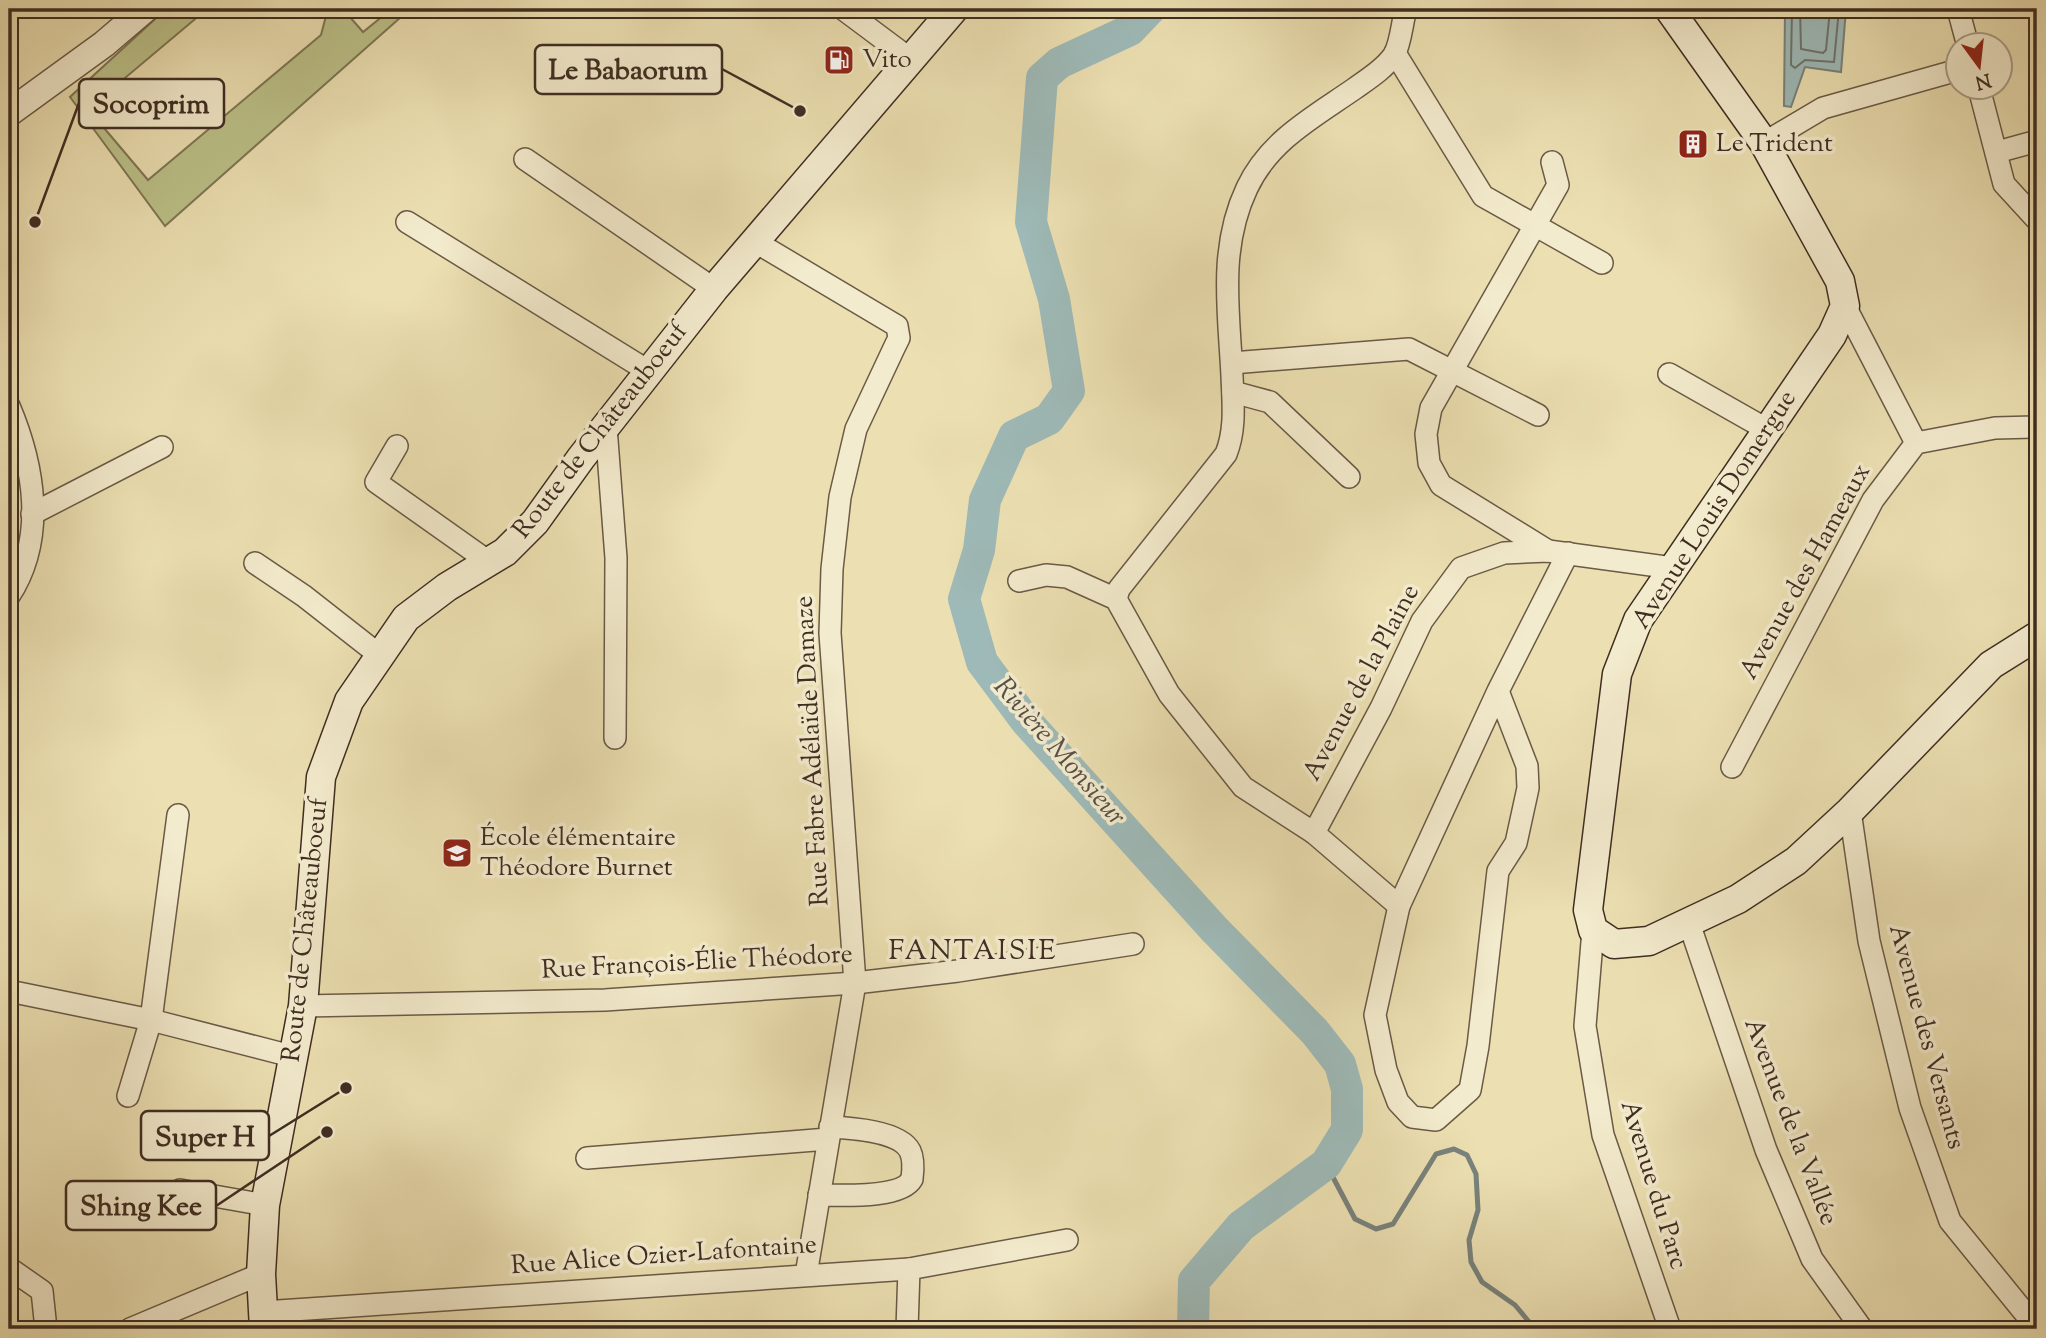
<svg xmlns="http://www.w3.org/2000/svg" width="2046" height="1338" font-family="'Sorts Mill Goudy',serif">
	<style>
		.green { fill: #bcc189; stroke: #7e7756; stroke-width: 2 }
		.water { fill: #9ebab8; stroke: #78827c; stroke-width: 2 }
		.lines { fill: none; stroke-linecap: round; stroke-linejoin: round }
		.shore { stroke: #6e746d; stroke-width: 2 }
		.stream { stroke: #78827c; stroke-width: 5 }
		.river { stroke: #9ebab8; stroke-width: 32 }
		.minor-casing { stroke: #6a5a46; stroke-width: 24 }
		.tertiary-casing { stroke: #6a5a46; stroke-width: 29 }
		.secondary-casing { stroke: #3f2d22; stroke-width: 31 }
		.minor { stroke: #f3ebcd; stroke-width: 21 }
		.tertiary { stroke: #f3ebcd; stroke-width: 26 }
		.secondary { stroke: #f3ebcd; stroke-width: 28 }
		.labels { text-anchor: middle; dominant-baseline: central; stroke-width: 7; stroke-linejoin: round; paint-order: stroke }
		.poi-label { font-size: 26px; fill: #3f2d22; stroke: #f3ebcd; text-anchor: start }
		.street-label { font-size: 26px; fill: #3f2d22; stroke: #f3ebcd }
		.water-label { font-size: 28px; font-style: italic; fill: #575048; stroke: #f3ebcd }
		.neighbourhood-label { font-size: 28px; letter-spacing: 2px; fill: #3f2d22; stroke: #f3ebcd }
		.leader { fill: none; stroke: #3f2d22; stroke-width: 2.5 }
		.callout-dot { fill: #3f2d22; stroke: #f3ebcd; stroke-width: 2.5 }
		.callout { fill: #f3ebcd; stroke: #3f2d22; stroke-width: 2.5 }
		.callout-label { font-size: 28px; text-anchor: middle; font-weight: bold; fill: #3f2d22 }
	</style>
	<rect width="100%" height="100%" fill="#ece0b2"/>
	<filter id="stains"><feTurbulence type="fractalNoise" baseFrequency=".00286" numOctaves="4"/><feColorMatrix values="0 0 0 0 .2 0 0 0 0 .09 0 0 0 0 .02 0 0 0 .5 -.17"/></filter>
	<radialGradient id="worn" r=".72"><stop offset=".6" stop-color="#630" stop-opacity="0"/><stop offset="1" stop-color="#630" stop-opacity=".3"/></radialGradient>
	<!-- green -->
	<polygon class="green" points="166,9 207,9 88,109 148,180 321,35 327,12 324,9 343,9 363,32 384,15 380,9 410,9 165,226 70,97"/>
	<!-- water -->
	<polygon class="water" points="1785,9 1846,9 1841,72 1805,67 1791,107 1784,106"/>
	<g class="lines">
		<!-- shore -->
		<g class="shore">
			<polyline points="1792,9 1791,65 1795,68 1805,60 1834,62 1839,9"/>
			<polyline points="1800,9 1801,49 1823,53 1826,50 1830,9"/>
		</g>
		<!-- stream -->
		<polyline class="stream" points="1326,1164 1355,1219 1376,1229 1393,1224 1436,1154 1454,1149 1467,1155 1476,1174 1478,1210 1469,1240 1471,1262 1482,1282 1515,1305 1535,1329"/>
		<!-- river -->
		<polyline class="river" points="1150,9 1130,30 1059,63 1042,78 1031,222 1054,299 1069,391 1049,419 1014,436 985,500 979,550 964,599 982,662 1026,721 1214,929 1315,1032 1340,1064 1347,1089 1347,1130 1326,1164 1241,1226 1194,1281 1193,1329"/>
		<!-- minor casing -->
		<g class="minor-casing">
			<g id="minor">
				<polyline points="843,9 910,59"/>
				<polyline points="1958,9 1968,46"/>
				<polyline points="1395,53 1483,196 1602,263"/>
				<polyline points="1979,88 2004,184 2037,220"/>
				<polyline points="1764,143 1823,108 1958,70"/>
				<polyline points="1997,152 2037,141"/>
				<polyline points="525,159 714,289"/>
				<polyline points="407,222 648,371"/>
				<polyline points="754,241 897,326 899,338 895,346 856,429 840,497 832,569 830,633 855,983 806,1275"/>
				<polyline points="1845,306 1916,443"/>
				<polyline points="1232,363 1409,349 1538,415"/>
				<polyline points="1669,374 1766,429"/>
				<polyline points="1233,392 1270,402 1349,477"/>
				<path d="M9,406C34,465 47,538 9,596"/>
				<polyline points="606,427 616,558 615,738"/>
				<polyline points="397,446 376,482 489,562"/>
				<polyline points="32,514 162,447"/>
				<polyline points="1548,551 1441,485 1429,463 1426,434 1431,408 1558,185 1552,162"/>
				<polyline points="255,563 304,596 378,654"/>
				<polyline points="1019,581 1046,575 1067,577 1116,599 1169,694 1243,787 1314,833 1399,906"/>
				<path d="M1116,599L1119,589L1226,454C1236,429 1233,403 1232,376C1229,312 1218,249 1247,188C1269,141 1312,118 1354,89C1368,79 1384,69 1394,55C1401,43 1402,22 1406,9"/>
				<polyline points="1498,691 1527,766 1528,788 1516,843 1498,871 1478,1046 1470,1090 1436,1120 1412,1117 1398,1102 1386,1070 1375,1015 1399,906 1498,691 1568,553"/>
				<polyline points="1732,767 1873,500 1916,443 1995,428 2037,427"/>
				<polyline points="1850,811 1869,941 1910,1108 1950,1221 2037,1328"/>
				<polyline points="1314,833 1381,708 1422,621 1461,568 1504,553 1548,551 1673,568"/>
				<polyline points="1689,923 1766,1150 1812,1259 1862,1329"/>
				<polyline points="1593,930 1585,1026 1603,1135 1670,1329"/>
				<polyline points="9,991 151,1020 295,1057"/>
				<polyline points="303,1006 605,1000 855,983 958,971 1133,944"/>
				<polyline points="128,1096 151,1020 178,815"/>
				<polyline points="587,1158 828,1139"/>
				<polyline points="180,1190 265,1205"/>
				<path d="M819,1195C840,1195 901,1199 912,1179C913,1171 914,1159 910,1151C900,1131 850,1128 830,1127"/>
				<polyline points="9,1268 42,1291 46,1329"/>
				<polyline points="263,1312 909,1269 1067,1240"/>
				<polyline points="130,1329 261,1274"/>
				<polyline points="907,1329 909,1269"/>
			</g>
		</g>
		<!-- tertiary casing -->
		<g class="tertiary-casing">
			<polyline id="tertiary" points="9,113 104,44 145,9"/>
		</g>
		<!-- secondary casing -->
		<g class="secondary-casing">
			<g id="secondary">
				<polyline points="1669,9 1764,143 1840,281 1845,306 1832,335 1638,620 1617,674 1588,910 1593,930 1614,944 1649,941 1738,899 1796,861 1850,811 1991,665 2037,636"/>
				<polyline points="264,1329 261,1274 265,1205 303,1006 321,777 349,701 406,618 447,587 505,552 535,522 581,458 714,289 954,9"/>
			</g>
		</g>
		<!-- minor -->
		<use href="#minor" class="minor"/>
		<!-- tertiary -->
		<use href="#tertiary" class="tertiary"/>
		<!-- secondary -->
		<use href="#secondary" class="secondary"/>
	</g>
	<!-- icons -->
	<defs>
		<g id="fuel-square" transform="scale(1.575)"><rect x="-9" y="-9" width="18" height="18" rx="4" fill="#8f2418" stroke="#f3ebcd"/><path d="M-5.5-6h7V0h2V4h1.3V-2.5L3-4.5l.8-.8L6-3V5H2.5V1h-1V6h-7ZM-4.2-4.7v3.2H.2V-4.7Z" fill="#fff"/></g>
		<g id="building-square" transform="scale(1.575)"><rect x="-9" y="-9" width="18" height="18" rx="4" fill="#8f2418" stroke="#f3ebcd"/><path d="M-4-6H4V6H1V3H-1V6H-4ZM-2.5-4.3h1.7v1.8h-1.7ZM.8-4.3h1.7v1.8H.8ZM-2.5-1h1.7V.8h-1.7ZM.8-1h1.7V.8H.8Z" fill="#fff"/></g>
		<g id="school-square" transform="scale(1.575)"><rect x="-9" y="-9" width="18" height="18" rx="4" fill="#8f2418" stroke="#f3ebcd"/><path d="M0-5L7-2L0 1L-7-2ZM-4 1L0 2.5L4 1V4Q0 6-4 4Z" fill="#fff"/></g>
	</defs>
	<g fill-rule="evenodd">
		<use href="#fuel-square" x="839" y="60"/>
		<use href="#building-square" x="1693" y="144"/>
		<use href="#school-square" x="457" y="853"/>
	</g>
	<g class="labels">
		<!-- poi labels -->
		<g class="poi-label">
			<text x="862" y="60">Vito</text>
			<text x="1716" y="144">Le Trident</text>
			<text x="480" y="838">École élémentaire<tspan x="480" dy="30">Théodore Burnet</tspan></text>
		</g>
		<!-- street labels -->
		<g class="street-label">
			<text transform="translate(601 431) rotate(-52)">Route de Châteauboeuf</text>
			<text transform="translate(1715 510) rotate(-57)">Avenue Louis Domergue</text>
			<text transform="translate(1806 572) rotate(-61)">Avenue des Hameaux</text>
			<text transform="translate(1362 683) rotate(-62)">Avenue de la Plaine</text>
			<text transform="translate(813 751) rotate(-93)">Rue Fabre Adélaïde Damaze</text>
			<text transform="translate(306 930) rotate(-84)">Route de Châteauboeuf</text>
			<text transform="translate(697 963) rotate(-3)">Rue François-Élie Théodore</text>
			<text transform="translate(1926 1037) rotate(75)">Avenue des Versants</text>
			<text transform="translate(1790 1122) rotate(69)">Avenue de la Vallée</text>
			<text transform="translate(1653 1185) rotate(73)">Avenue du Parc</text>
			<text transform="translate(664 1256) rotate(-4)">Rue Alice Ozier-Lafontaine</text>
		</g>
		<!-- water labels -->
		<g class="water-label">
			<text transform="translate(1059 752) rotate(49)">Rivière Monsieur</text>
		</g>
		<!-- neighbourhood labels -->
		<g class="neighbourhood-label">
			<text x="973" y="952">FANTAISIE</text>
		</g>
	</g>
	<!-- callouts -->
	<path class="leader" d="M800 111L722 69M35 222L79 103M346 1088L269 1136M327 1132L216 1206"/>
	<g class="callout-dot">
		<circle cx="800" cy="111" r="7"/>
		<circle cx="35" cy="222" r="7"/>
		<circle cx="346" cy="1088" r="7"/>
		<circle cx="327" cy="1132" r="7"/>
	</g>
	<g class="callout">
		<rect x="535" y="45" width="187" height="49" rx="7"/>
		<rect x="79" y="79" width="145" height="49" rx="7"/>
		<rect x="141" y="1111" width="128" height="49" rx="7"/>
		<rect x="66" y="1181" width="150" height="49" rx="7"/>
	</g>
	<g class="callout-label">
		<text x="628" y="79">Le Babaorum</text>
		<text x="151" y="113">Socoprim</text>
		<text x="205" y="1146">Super H</text>
		<text x="141" y="1215">Shing Kee</text>
	</g>
	<!-- margin -->
	<rect width="2046" height="1338" fill="none" stroke="#ece0b2" stroke-width="35"/>
	<rect x="10" y="10" width="2025" height="1317" fill="none" stroke="#3f2d22" stroke-width="3.5"/>
	<rect x="18" y="18" width="2011" height="1303" fill="none" stroke="#3f2d22" stroke-width="2"/>
	<!-- north arrow -->
	<g transform="translate(1979 66) rotate(165)"><circle r="33" fill="#f3ebcd" stroke="#ab9f89" stroke-width="2"/>
	<path d="M0-5L12 26L0 18L-12 26Z" fill="#8f2418"/>
	<text y="-10" font-size="19" font-weight="bold" text-anchor="middle" fill="#3f2d22">N</text>
	</g>
	<rect width="100%" height="100%" filter="url(#stains)"/>
	<rect width="100%" height="100%" fill="url(#worn)"/>
</svg>
